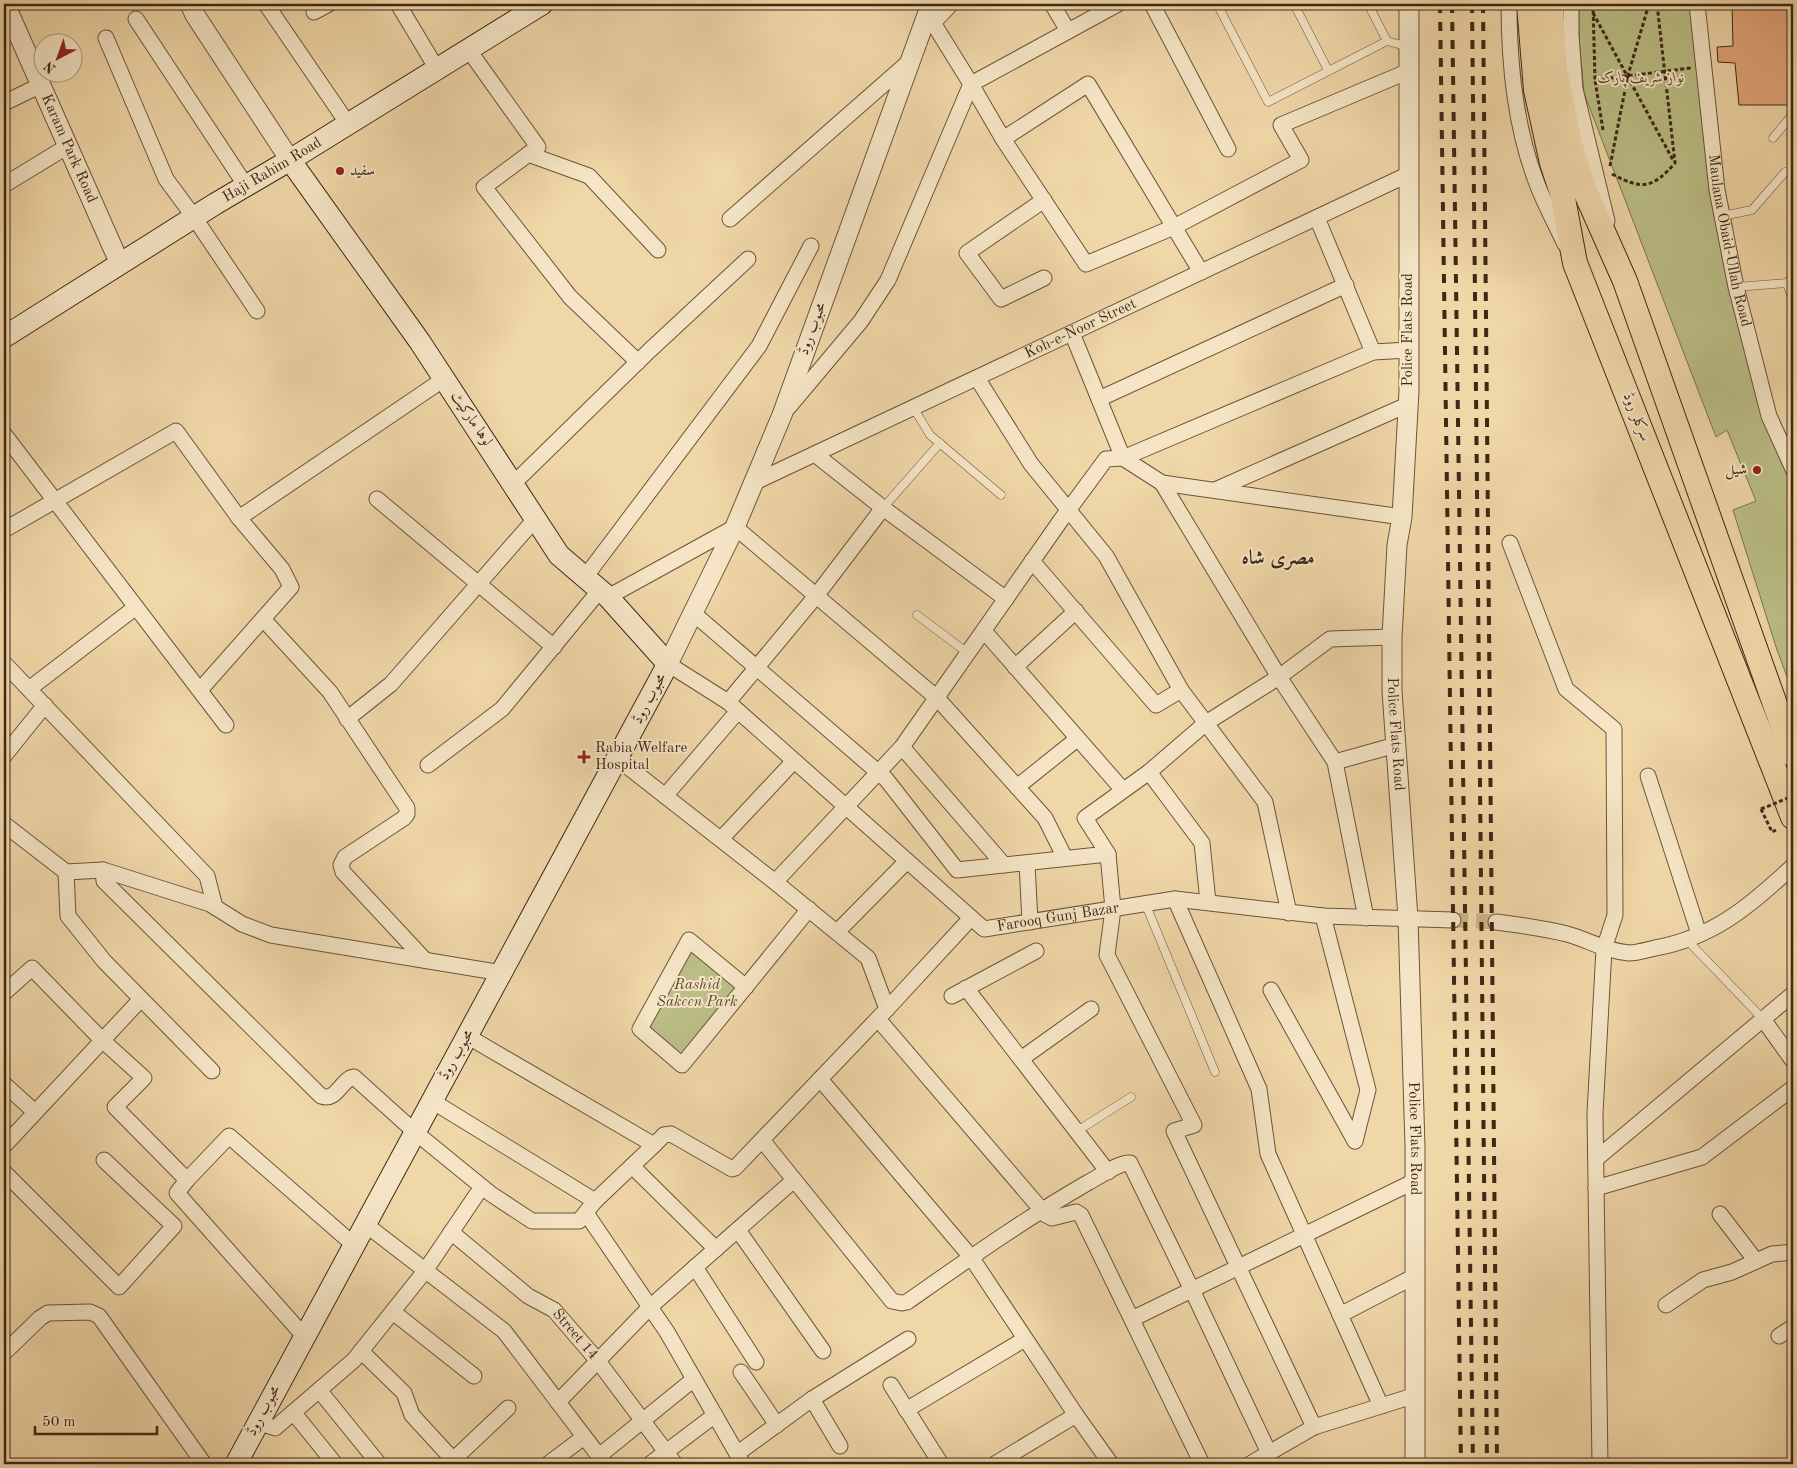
<svg xmlns="http://www.w3.org/2000/svg" width="1797" height="1468" font-family="'Old Standard TT',Amiri,serif">
	<style>
		.green { fill: #bbbe86; stroke: #7d734e }
		.building { fill: #e2a678; stroke: #3f2816 }
		.lines { fill: none; stroke-linecap: round; stroke-linejoin: round }
		.minor-tunnel { stroke: #cdb48b; stroke-width: 15; stroke-dasharray: 15 8; stroke-linecap: butt }
		.service-casing { stroke: #6b543a; stroke-width: 9 }
		.minor-casing { stroke: #6b543a; stroke-width: 17 }
		.tertiary-casing { stroke: #6b543a; stroke-width: 21 }
		.secondary-casing { stroke: #3f2816; stroke-width: 23 }
		.primary-casing { stroke: #3f2816; stroke-width: 26 }
		.path { stroke: #3f2816; stroke-width: 3; stroke-dasharray: 4 2.5; stroke-linecap: butt }
		.service { stroke: #f5e5c6; stroke-width: 8 }
		.minor { stroke: #f5e5c6; stroke-width: 15 }
		.tertiary { stroke: #f5e5c6; stroke-width: 19 }
		.secondary { stroke: #f5e5c6; stroke-width: 21 }
		.primary { stroke: #f0d7a8; stroke-width: 24 }
		.rail { stroke: #3f2816; stroke-width: 4; stroke-dasharray: 9 9; stroke-linecap: butt }
		.path-bridge { stroke: #3f2816; stroke-width: 3; stroke-dasharray: 4 2.5; stroke-linecap: butt }
		.poi-dot { fill: #8f2418; stroke: #f5e5c6; stroke-width: 2 }
		.labels { text-anchor: middle; dominant-baseline: central; stroke-width: 4; stroke-linejoin: round; paint-order: stroke }
		.park-label { font-size: 15px; font-style: italic; fill: #58462c; stroke: #f5e5c6 }
		.street-label { font-size: 15px; fill: #3f2816; stroke: #f5e5c6 }
		.poi-label { font-size: 15px; fill: #3f2816; stroke: #f5e5c6; text-anchor: start }
		.district-label { font-size: 20px; font-weight: bold; fill: #3f2816; stroke: #f5e5c6 }
	</style>
	<rect width="100%" height="100%" fill="#f0d7a8"/>
	<filter id="stains"><feTurbulence type="fractalNoise" baseFrequency=".004" numOctaves="4"/><feColorMatrix values="0 0 0 0 .2 0 0 0 0 .09 0 0 0 0 .02 0 0 0 .5 -.17"/></filter>
	<radialGradient id="worn" r=".72"><stop offset=".6" stop-color="#630" stop-opacity="0"/><stop offset="1" stop-color="#630" stop-opacity=".3"/></radialGradient>
	<!-- green -->
	<g class="green">
		<polygon points="1579,4 1690,4 1704,118 1769,416 1793,465 1793,693 1776,647 1733,510 1756,501 1727,430 1716,437 1584,93 1579,39"/>
		<polygon points="689,940 746,987 682,1065 640,1029"/>
	</g>
	<!-- building -->
	<polygon class="building" points="1752,4 1793,4 1793,99 1788,105 1739,105 1735,63 1718,62 1717,47 1733,46 1732,5"/>
	<g class="lines">
		<!-- minor-tunnel -->
		<polyline class="minor-tunnel" points="1453,920 1496,922"/>
		<!-- service casing -->
		<g class="service-casing">
			<g id="service">
				<polyline points="1217,4 1268,102 1387,41 1409,47"/>
				<polyline points="1294,4 1328,70"/>
				<polyline points="1368,4 1387,41"/>
				<polyline points="1773,138 1793,114"/>
				<polyline points="1722,216 1752,210 1785,172"/>
				<polyline points="1787,283 1793,301"/>
				<polyline points="1736,287 1787,283 1793,276"/>
				<polyline points="913,407 930,435 1001,495"/>
				<polyline points="883,508 940,443"/>
				<polyline points="917,615 969,654"/>
				<polyline points="1145,903 1215,1072"/>
				<polyline points="1686,939 1763,1019"/>
				<polyline points="1077,1131 1131,1097"/>
			</g>
		</g>
		<!-- minor casing -->
		<g class="minor-casing">
			<g id="minor">
				<polyline points="266,4 348,124"/>
				<polyline points="398,4 437,69"/>
				<polyline points="1052,4 1068,31"/>
				<polyline points="1152,4 1228,149"/>
				<path d="M1509,4C1509,62 1515,126 1536,181C1544,203 1555,223 1565,244"/>
				<polyline points="1571,4 1571,35 1575,89 1607,221"/>
				<path id="s1" d="M1697,4L1717,190L1736,287L1769,416L1793,469"/>
				<polyline points="314,12 329,4"/>
				<polyline points="927,13 971,84 1003,139 1086,264 1174,227 1301,160 1281,125 1409,71"/>
				<polyline points="136,19 246,186"/>
				<polyline points="933,23 951,4"/>
				<polyline points="106,38 166,179 194,217 257,311"/>
				<polyline points="468,49 538,147 484,187 570,297 638,362"/>
				<polyline points="4,103 41,85"/>
				<polyline points="1003,139 1088,84 1201,272"/>
				<polyline points="528,154 589,176 658,250"/>
				<polyline points="4,185 68,146"/>
				<polyline points="1044,200 967,253 1001,299 1044,278"/>
				<polyline points="1317,218 1373,352"/>
				<polyline points="730,219 910,61"/>
				<polyline points="1072,333 1123,458 1162,483 1279,677 1335,762 1366,918"/>
				<polyline points="977,378 1031,464 1106,556 1181,690 1156,705 1032,561"/>
				<polyline points="1099,399 1346,285"/>
				<polyline points="788,408 861,321 888,280 971,84 1118,4"/>
				<polyline points="4,434 226,725"/>
				<polyline points="816,455 883,508 1006,599"/>
				<polyline points="514,483 649,351 748,259"/>
				<path id="s2" d="M753,483L1409,174"/>
				<polyline points="1162,483 1402,517"/>
				<polyline points="1215,490 1407,405"/>
				<polyline points="377,499 554,647"/>
				<polyline points="239,518 444,379"/>
				<polyline points="4,530 176,431 239,518 282,569 291,587 200,690"/>
				<polyline points="1510,543 1566,689 1614,729 1615,915 1604,949 1595,1113 1600,1464"/>
				<polyline points="586,576 759,346 811,246"/>
				<polyline points="608,597 735,527 937,698 1045,818 1065,858"/>
				<polyline points="693,613 886,779 957,870 1108,854"/>
				<polyline points="263,619 330,692 407,808 407,814 404,818 345,857 341,865 343,872 425,960"/>
				<polyline points="984,631 1123,790"/>
				<polyline points="4,663 207,876 215,907"/>
				<path id="s3" d="M668,664L728,702L984,929L1175,899L1323,916L1453,920"/>
				<polyline points="1015,667 1076,611"/>
				<polyline points="29,689 136,607"/>
				<polyline points="1181,690 1265,802 1289,913"/>
				<polyline points="728,702 816,596 883,508"/>
				<polyline points="347,719 391,684 536,518"/>
				<polyline points="902,747 1004,865"/>
				<polyline points="4,756 45,705"/>
				<polyline points="618,759 775,882 868,958 887,1009"/>
				<polyline points="1335,762 1396,745"/>
				<polyline points="428,765 502,709 600,590"/>
				<polyline points="1149,772 1202,843 1208,902"/>
				<polyline points="1648,776 1699,934"/>
				<polyline points="1017,787 1077,739"/>
				<polyline points="665,796 738,711"/>
				<polyline points="4,824 66,872 103,870 210,904 242,924 271,935 502,973"/>
				<polyline points="721,839 794,761"/>
				<polyline points="1027,863 1030,922"/>
				<path d="M103,870L104,881L321,1096C337,1102 341,1079 354,1077L415,1132L491,1194L532,1221H579L595,1201"/>
				<polyline points="66,872 68,916 104,961 212,1071"/>
				<polyline points="775,882 902,747 1061,520 1106,459 1123,458 1373,352 1409,350"/>
				<polyline points="1175,899 1259,1089 1268,1154 1381,1406"/>
				<polyline points="1323,916 1368,1090 1355,1141"/>
				<path d="M1496,922C1520,925 1544,928 1567,934C1589,940 1605,951 1629,953C1637,953 1647,950 1655,948C1713,938 1751,905 1793,866"/>
				<polyline points="837,932 907,861"/>
				<polyline points="746,987 689,940 640,1029 682,1065 809,909"/>
				<polyline points="966,988 1108,1172"/>
				<polyline points="1271,990 1355,1141"/>
				<polyline points="4,993 32,968 102,1040 144,1078 115,1107 187,1180 177,1193 304,1336"/>
				<polyline points="952,996 1036,951"/>
				<polyline points="878,1019 1046,1215 1052,1218 1076,1212 1081,1215 1202,1464"/>
				<polyline points="1763,1019 1793,1061"/>
				<polyline points="467,1036 654,1145 664,1135 671,1134 732,1169 735,1168 887,1009 971,918"/>
				<polyline points="1021,1059 1091,1009"/>
				<polyline points="820,1079 971,1257 1076,1415 1111,1464"/>
				<polyline points="4,1084 35,1112"/>
				<polyline points="432,1101 595,1201 654,1145"/>
				<path d="M762,1140L892,1301L902,1303L907,1302C967,1260 1026,1218 1089,1182C1099,1177 1119,1162 1130,1163L1192,1290L1269,1453"/>
				<polyline points="4,1146 141,999"/>
				<polyline points="1596,1159 1793,994"/>
				<polyline points="632,1166 716,1249"/>
				<polyline points="4,1172 119,1287 174,1226 104,1160"/>
				<polyline points="187,1180 229,1136 354,1245"/>
				<polyline points="1596,1188 1702,1157 1793,1088"/>
				<polyline points="586,1213 667,1332 743,1464"/>
				<polyline points="1720,1214 1756,1261"/>
				<polyline points="365,1224 504,1331 605,1464"/>
				<polyline points="738,1230 823,1351"/>
				<path id="s4" d="M451,1232L528,1296L554,1310L598,1361L675,1464"/>
				<polyline points="695,1267 756,1362"/>
				<polyline points="1666,1305 1703,1280 1732,1272 1772,1254 1793,1252"/>
				<polyline points="393,1312 474,1376"/>
				<polyline points="1340,1315 1415,1276"/>
				<polyline points="1132,1319 1415,1181"/>
				<polyline points="1779,1336 1793,1327"/>
				<polyline points="361,1351 404,1393 412,1415 457,1464"/>
				<polyline points="4,1353 40,1318 48,1313 90,1312 99,1316 204,1464"/>
				<polyline points="741,1372 777,1425"/>
				<polyline points="891,1385 941,1464"/>
				<polyline points="319,1390 379,1464"/>
				<polyline points="812,1399 840,1446"/>
				<polyline points="558,1402 650,1307 794,1180"/>
				<polyline points="906,1410 1025,1339"/>
				<polyline points="293,1412 335,1464"/>
				<polyline points="257,1422 275,1428 354,1360 425,1271 477,1194"/>
				<polyline points="1314,1427 1174,1131 1194,1125 1107,955 1113,909 1108,854 1085,818 1149,772 1206,723 1279,677 1330,639 1392,637"/>
				<polyline points="738,1453 812,1399 908,1339"/>
				<polyline points="599,1456 694,1379"/>
				<polyline points="453,1460 508,1408"/>
				<polyline points="548,1464 584,1437"/>
				<polyline points="650,1464 715,1415"/>
				<polyline points="995,1464 1076,1415"/>
				<polyline points="1250,1464 1314,1427 1416,1395"/>
			</g>
		</g>
		<!-- tertiary casing -->
		<g class="tertiary-casing">
			<g id="tertiary">
				<path id="s5" d="M5,4L120,264"/>
				<polyline points="190,4 195,15 290,160"/>
				<path id="s6" d="M1409,4V391L1402,517L1397,545L1392,637V691L1408,918L1415,1146V1464"/>
				<polyline points="668,664 735,527 782,415 931,4"/>
			</g>
		</g>
		<!-- secondary casing -->
		<g class="secondary-casing">
			<g id="secondary">
				<path id="s7" d="M4,337L215,204L290,160L542,4"/>
				<polyline points="236,1464 668,664 608,597 559,555 420,342 290,160"/>
			</g>
		</g>
		<!-- primary casing -->
		<g class="primary-casing">
			<g id="primary">
				<polyline points="1529,4 1536,90 1552,163 1562,193 1575,263 1793,817"/>
				<polyline points="1551,4 1554,65 1570,144 1585,191 1625,281 1793,755"/>
			</g>
		</g>
		<!-- path -->
		<g class="path">
			<polyline points="1593,4 1595,80"/>
			<polyline points="1593,13 1673,160"/>
			<polyline points="1603,130 1595,80 1691,68"/>
			<polyline points="1610,166 1628,75 1649,4"/>
			<path d="M1612,174C1642,190 1652,189 1675,163L1657,4"/>
			<polyline points="1761,809 1772,832 1778,829"/>
		</g>
		<!-- service -->
		<use href="#service" class="service"/>
		<!-- minor -->
		<use href="#minor" class="minor"/>
		<!-- tertiary -->
		<use href="#tertiary" class="tertiary"/>
		<!-- secondary -->
		<use href="#secondary" class="secondary"/>
		<!-- primary -->
		<use href="#primary" class="primary"/>
		<!-- rail -->
		<g class="rail">
			<polyline points="1440,4 1461,1464"/>
			<polyline points="1452,4 1473,1464"/>
			<polyline points="1472,4 1487,1464"/>
			<polyline points="1483,4 1497,1464"/>
		</g>
		<!-- path-bridge -->
		<polyline class="path-bridge" points="1761,809 1793,796"/>
	</g>
	<!-- markers -->
	<g class="poi-dot">
		<circle cx="340" cy="171" r="5"/>
		<circle cx="1757" cy="470" r="5"/>
		<path d="M581.5 749.5h5v5h5v5h-5v5h-5v-5h-5v-5h5z"/>
	</g>
	<g class="labels">
		<!-- park labels -->
		<g class="park-label">
			<text x="1641" y="78">نواز شریف پارک</text>
			<text x="697" y="985">Rashid<tspan x="697" dy="17">Sakeen Park</tspan></text>
		</g>
		<!-- street labels -->
		<g class="street-label">
			<text stroke="none"><textPath href="#s5" startOffset="158">Karam Park Road</textPath></text>
			<text stroke="none"><textPath href="#s7" startOffset="316">Haji Rahim Road</textPath></text>
			<text stroke="none"><textPath href="#s1" startOffset="239">Maulana Obaid-Ullah Road</textPath></text>
			<text transform="translate(813 329) rotate(-70)">محبوب روڈ</text>
			<text stroke="none"><textPath href="#s2" startOffset="362">Koh-e-Noor Street</textPath></text>
			<text transform="translate(1408 330) rotate(-90)">Police Flats Road</text>
			<text transform="translate(1636 417) rotate(68)">سرکلر روڈ</text>
			<text transform="translate(471 419) rotate(56)">لوہا مارکیٹ</text>
			<text transform="translate(650 699) rotate(-62)">محبوب روڈ</text>
			<text stroke="none"><textPath href="#s6" startOffset="731">Police Flats Road</textPath></text>
			<text stroke="none"><textPath href="#s3" startOffset="488">Farooq Gunj Bazar</textPath></text>
			<text transform="translate(457 1055) rotate(-61)">محبوب روڈ</text>
			<text stroke="none"><textPath href="#s6" startOffset="1136">Police Flats Road</textPath></text>
			<text stroke="none"><textPath href="#s4" startOffset="162">Street 14</textPath></text>
			<text transform="translate(264 1411) rotate(-62)">محبوب روڈ</text>
		</g>
		<!-- poi labels -->
		<g class="poi-label">
			<text x="350" y="171">سفید</text>
			<text x="1747" y="470" text-anchor="end">شیل</text>
			<text x="595" y="748">Rabia Welfare<tspan x="595" dy="17">Hospital</tspan></text>
		</g>
		<!-- district labels -->
		<g class="district-label">
			<text x="1278" y="559">مصری شاہ</text>
		</g>
	</g>
	<!-- margin -->
	<rect width="1797" height="1468" fill="none" stroke="#f0d7a8" stroke-width="20"/>
	<rect x="5" y="5" width="1787" height="1458" fill="none" stroke="#3f2816" stroke-width="2.5"/>
	<rect x="10" y="10" width="1777" height="1448" fill="none" stroke="#3f2816"/>
	<!-- north arrow -->
	<g transform="translate(58 58) rotate(221)"><circle r="24" fill="#f5e5c6" stroke="#ac9980"/>
	<path d="M0-4L9 19L0 12L-9 19Z" fill="#8f2418"/>
	<text y="-8" font-size="14" font-weight="bold" text-anchor="middle" fill="#3f2816">N</text>
	</g>
	<!-- scale -->
	<path d="M35 1426v8h122v-8" fill="none" stroke="#3f2816" stroke-width="2.5"/>
	<text x="42" y="1426" font-size="15" fill="#3f2816" stroke="#f5e5c6" stroke-width="4" paint-order="stroke">50 m</text>
	<rect width="100%" height="100%" filter="url(#stains)"/>
	<rect width="100%" height="100%" fill="url(#worn)"/>
</svg>
